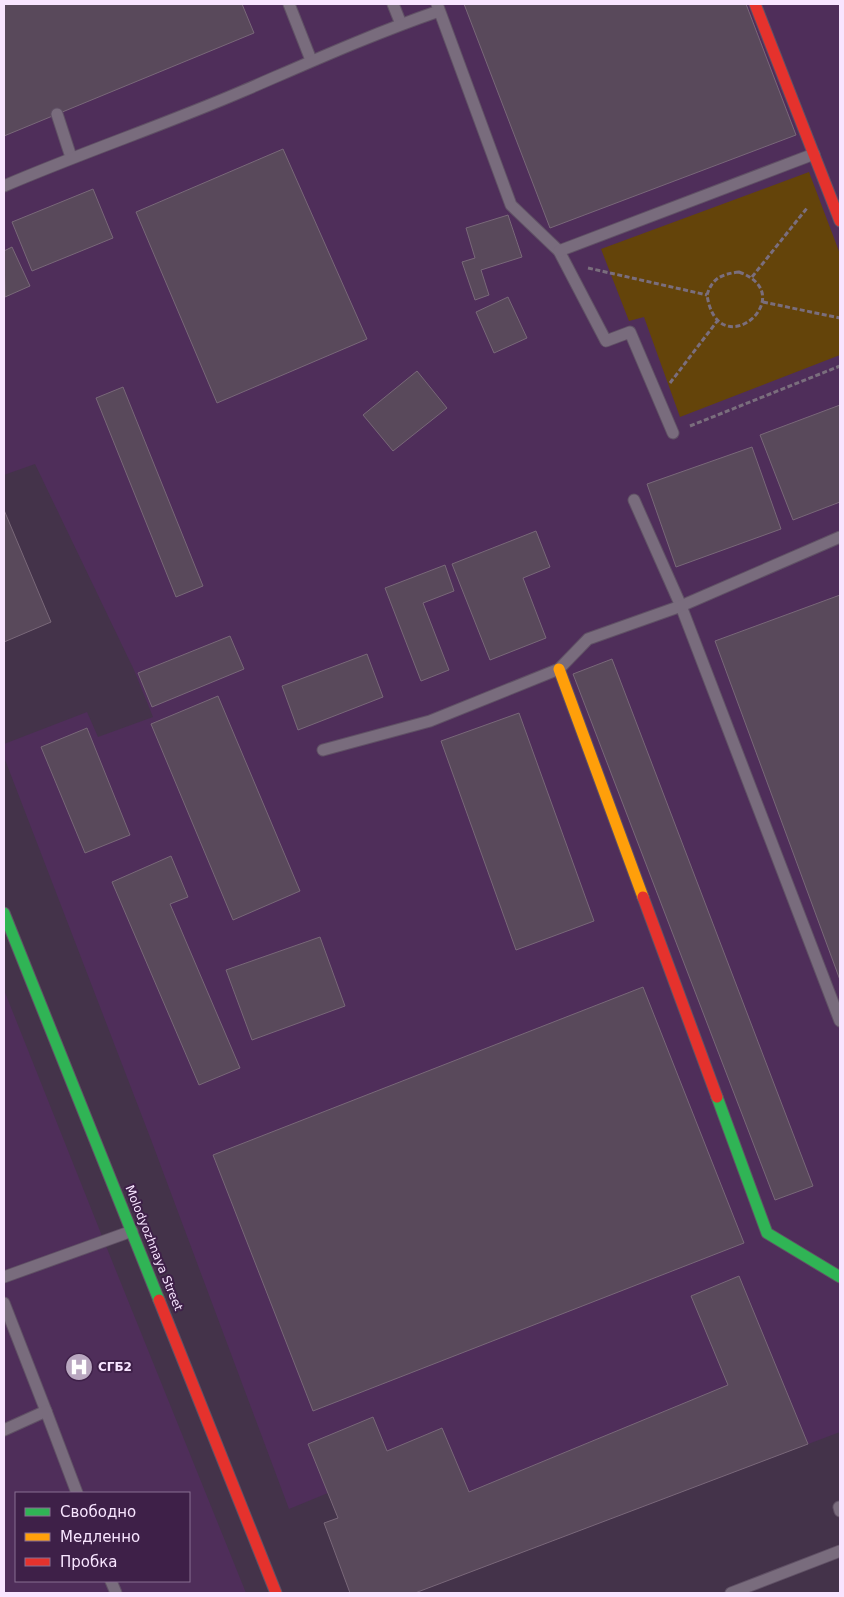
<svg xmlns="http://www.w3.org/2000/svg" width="844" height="1597" font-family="'DejaVu Sans',sans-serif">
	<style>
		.built { fill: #4f2e5a; fill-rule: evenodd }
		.green { fill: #64440a }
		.building { fill: #59495b; stroke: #796879 }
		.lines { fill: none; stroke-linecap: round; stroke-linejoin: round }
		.lane-casing { stroke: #605165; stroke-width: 13 }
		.fast-casing { stroke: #605165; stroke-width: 13 }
		.slow-casing { stroke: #605165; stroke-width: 13 }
		.jam-casing { stroke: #605165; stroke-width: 13 }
		.path { stroke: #7a6e7d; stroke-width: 3; stroke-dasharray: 5 2.5; stroke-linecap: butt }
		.lane { stroke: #796c7d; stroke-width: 11 }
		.fast { stroke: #30b455; stroke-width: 11 }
		.slow { stroke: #ff9f0a; stroke-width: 11 }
		.jam { stroke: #e5322d; stroke-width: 11 }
		.labels { text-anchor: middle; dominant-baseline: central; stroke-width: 4; stroke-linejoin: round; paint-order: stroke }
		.street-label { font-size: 12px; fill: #f8e5ff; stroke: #3e2048 }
		.poi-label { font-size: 12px; font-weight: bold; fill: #f8e5ff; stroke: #3e2048; text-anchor: start }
	</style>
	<rect width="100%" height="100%" fill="#44334a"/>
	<!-- built -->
	<g class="built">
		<polygon points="4,4 840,4 840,1432 415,1593 350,1593 324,1523 338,1518 328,1493 289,1509 150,1137 4,757 4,744 87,712 98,737 153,717 134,670 35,464 4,475"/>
		<path d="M4,990L104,1241L246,1593H4ZM16,1493H189V1581H16Z"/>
	</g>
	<!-- green -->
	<polygon class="green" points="809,172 840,254 840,355 680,417 644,317 629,321 601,249"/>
	<!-- building -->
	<g class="building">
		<polygon points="4,4 242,4 254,33 4,136"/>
		<polygon points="464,4 746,4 796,135 550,228"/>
		<polygon points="283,149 367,339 217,403 136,212"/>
		<polygon points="93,189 113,238 32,271 12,222"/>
		<polygon points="508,215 522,257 481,270 489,295 475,300 462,262 475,258 466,228"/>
		<polygon points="12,247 30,286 5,297 4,251"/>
		<polygon points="508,297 527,338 494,353 476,312"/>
		<polygon points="417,371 447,408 393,451 363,415"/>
		<polygon points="123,387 203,586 176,597 96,398"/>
		<polygon points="840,405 840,502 793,520 760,435"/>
		<polygon points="752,447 781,529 676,567 647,484"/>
		<polygon points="4,510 51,622 4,642"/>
		<polygon points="536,531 550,567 523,578 546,638 490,660 452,564"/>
		<polygon points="445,565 454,591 423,603 449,670 421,681 385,588"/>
		<polygon points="840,595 840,980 715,641"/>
		<polygon points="230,636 244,669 152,707 138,673"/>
		<polygon points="367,654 383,697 298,730 282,686"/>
		<polygon points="612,659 813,1186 775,1200 573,674"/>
		<polygon points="218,696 300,891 233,920 151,724"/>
		<polygon points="519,713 594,921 516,950 441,741"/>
		<polygon points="87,728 130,835 85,853 41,747"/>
		<polygon points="171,856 188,897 170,904 240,1068 199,1085 112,882"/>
		<polygon points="320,937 345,1006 252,1040 226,970"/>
		<polygon points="643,987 744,1243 313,1411 213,1155"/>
		<polygon points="739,1276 808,1444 415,1593 350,1593 324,1523 338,1518 308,1444 373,1417 387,1451 442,1428 469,1492 728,1385 691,1296"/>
	</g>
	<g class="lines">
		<!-- lane casing -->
		<g class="lane-casing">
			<g id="lane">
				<polyline points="289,4 311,60"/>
				<polyline points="393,4 401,24"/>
				<polyline points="437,4 511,205 559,251 606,341 630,332 673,433"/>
				<polyline points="57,114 71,157"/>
				<path d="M4,186C83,152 164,125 243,91C308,63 372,34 439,11"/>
				<polyline points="559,251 814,154"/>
				<polyline points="634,500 681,606 840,1021"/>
				<polyline points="323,750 430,721 559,669 588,639 681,606 840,537"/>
				<polyline points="4,1277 132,1231"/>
				<polyline points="4,1303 46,1411"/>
				<polyline points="4,1430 46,1411 77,1493"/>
				<polyline points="839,1507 840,1511"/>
				<polyline points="111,1581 116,1593"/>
				<polyline points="731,1593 840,1551"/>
			</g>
		</g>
		<!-- fast casing -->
		<g class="fast-casing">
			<g id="fast">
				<polyline points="4,913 159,1300"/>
				<polyline points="717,1097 767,1233 840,1277"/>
			</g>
		</g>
		<!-- slow casing -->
		<g class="slow-casing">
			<polyline id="slow" points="559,669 643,897"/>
		</g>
		<!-- jam casing -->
		<g class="jam-casing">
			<g id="jam">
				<polyline points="755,4 840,221"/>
				<polyline points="643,897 717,1097"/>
				<polyline points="159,1300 276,1593"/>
			</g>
		</g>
		<!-- path -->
		<g class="path">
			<polyline points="588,268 707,295"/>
			<path d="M739,272C803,295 718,368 707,295C712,278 722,274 739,272Z"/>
			<polyline points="752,277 807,208"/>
			<polyline points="763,302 840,318"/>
			<polyline points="670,383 718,320"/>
			<polyline points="690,426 840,366"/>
		</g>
		<!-- lane -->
		<use href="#lane" class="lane"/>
		<!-- fast -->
		<use href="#fast" class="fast"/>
		<!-- slow -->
		<use href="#slow" class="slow"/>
		<!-- jam -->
		<use href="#jam" class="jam"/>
	</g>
	<!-- icons -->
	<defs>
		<g id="hospital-disc" transform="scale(1.4375)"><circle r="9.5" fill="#b9a7c0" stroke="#3e2048"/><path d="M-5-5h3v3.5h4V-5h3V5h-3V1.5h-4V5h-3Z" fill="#fff"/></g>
	</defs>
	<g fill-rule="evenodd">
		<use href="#hospital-disc" x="79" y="1367"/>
	</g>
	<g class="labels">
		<!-- street labels -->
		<g class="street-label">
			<text transform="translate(154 1248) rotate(68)">Molodyozhnaya Street</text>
		</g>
		<!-- poi labels -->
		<g class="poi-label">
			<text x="98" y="1367">СГБ2</text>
		</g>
	</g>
	<!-- border -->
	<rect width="844" height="1597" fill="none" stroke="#f8e5ff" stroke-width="10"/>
	<!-- legend -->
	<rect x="15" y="1492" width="175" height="90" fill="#3e2048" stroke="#886f91"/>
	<rect x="25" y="1508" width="25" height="8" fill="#30b455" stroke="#886f91"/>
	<text x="60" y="1517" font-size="15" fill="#f8e5ff">Свободно</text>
	<rect x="25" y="1533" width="25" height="8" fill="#ff9f0a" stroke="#886f91"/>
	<text x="60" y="1542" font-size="15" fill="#f8e5ff">Медленно</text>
	<rect x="25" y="1558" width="25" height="8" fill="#e5322d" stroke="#886f91"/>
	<text x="60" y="1567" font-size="15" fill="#f8e5ff">Пробка</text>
</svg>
